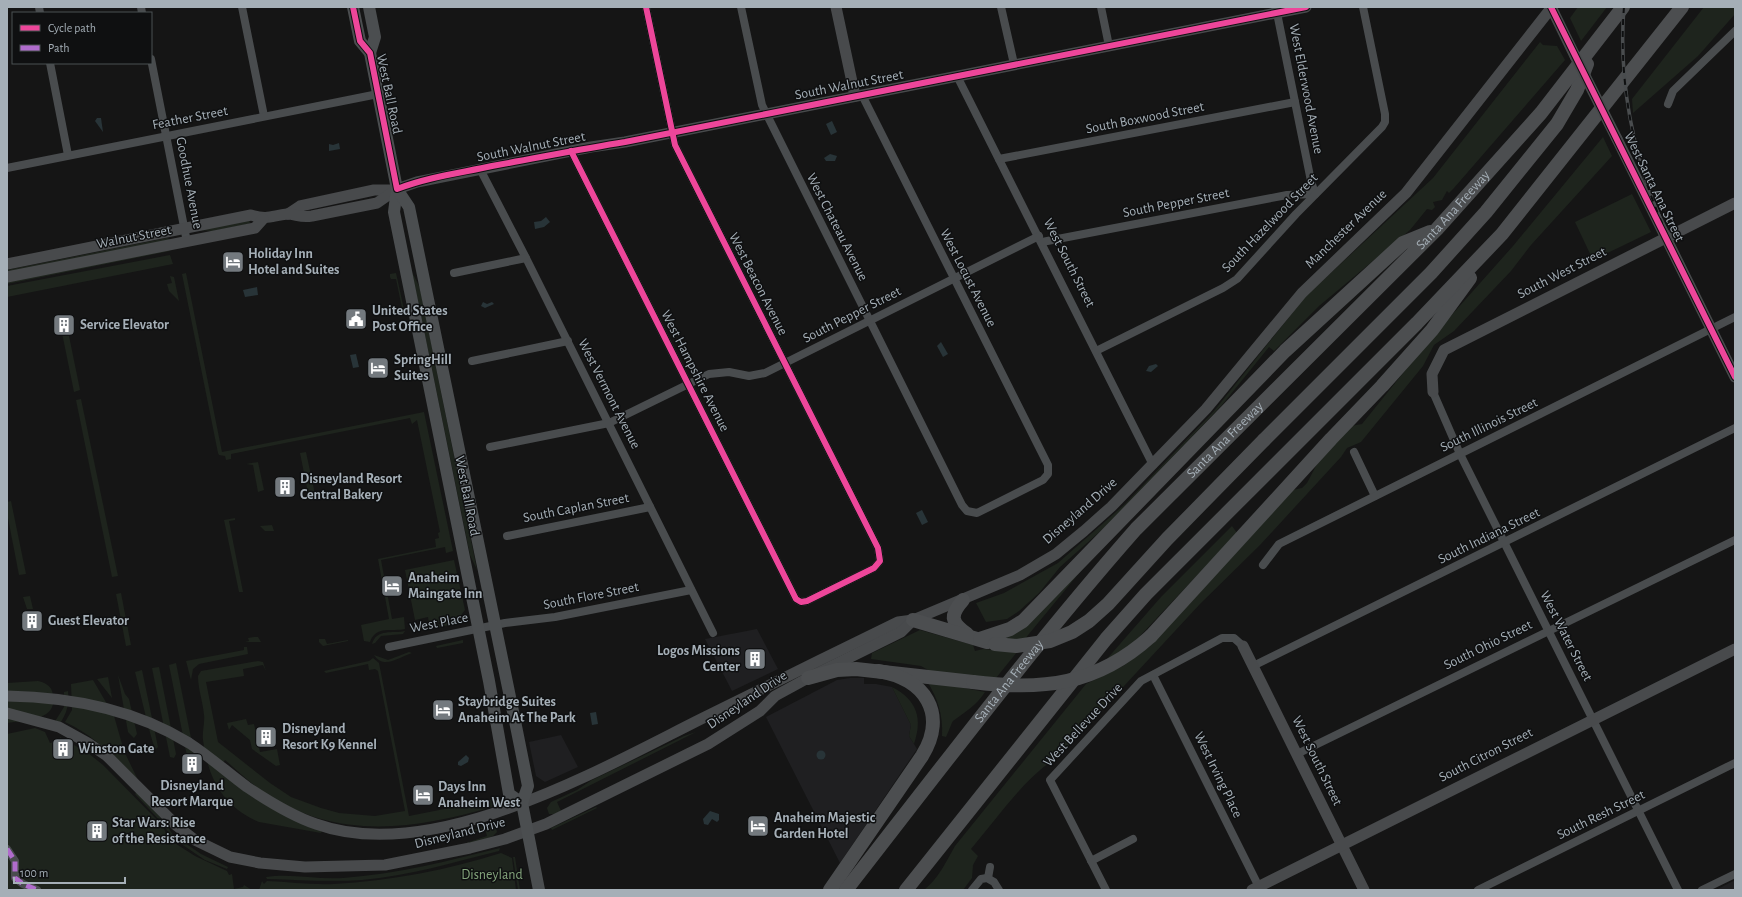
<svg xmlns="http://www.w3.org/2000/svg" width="1742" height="897" font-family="'Alegreya Sans',sans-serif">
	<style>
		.built { fill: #1f1f21 }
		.green { fill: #1e241d }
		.water { fill: #283438 }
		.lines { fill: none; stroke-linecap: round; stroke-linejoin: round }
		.street { stroke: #494c4e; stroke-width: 8 }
		.secondary { stroke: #484a4c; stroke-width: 11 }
		.primary { stroke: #4b4e50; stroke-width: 12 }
		.highway { stroke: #4c4e50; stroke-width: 14 }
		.rail-casing { stroke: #494c4e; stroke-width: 3.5 }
		.rail { stroke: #0f1011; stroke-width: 2; stroke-dasharray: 6; stroke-linecap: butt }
		.secondary-bridge { stroke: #484a4c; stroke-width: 11 }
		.highway-bridge { stroke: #4c4e50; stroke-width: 14 }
		.quiet { stroke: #b06ccc; stroke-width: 5; stroke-dasharray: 10 5; stroke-linecap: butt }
		.cycleway-casing { stroke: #0f1011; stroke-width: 8 }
		.cycleway { stroke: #ed469a; stroke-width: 6 }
		.labels { text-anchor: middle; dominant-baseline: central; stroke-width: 3; stroke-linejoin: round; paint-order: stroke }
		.street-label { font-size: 14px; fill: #a5afb7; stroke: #0f1011 }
		.poi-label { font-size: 14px; font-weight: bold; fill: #a5afb7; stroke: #0f1011; text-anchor: start }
		.park-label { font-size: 14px; fill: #83a37b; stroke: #0f1011 }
	</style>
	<rect width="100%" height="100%" fill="#151515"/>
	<!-- built -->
	<g class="built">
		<polygon points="757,629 778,669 732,691 705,639"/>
		<polygon points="850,678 864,678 864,684 876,684 892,687 911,725 909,736 917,749 840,863 766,717 837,680"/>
		<polygon points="561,735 578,767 545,782 536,776 529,742"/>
		<polygon points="1735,880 1735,890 1716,890"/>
	</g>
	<!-- green -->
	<g class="green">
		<polygon points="1578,7 1607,7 1581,41 1570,18"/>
		<polygon points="1704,7 1735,7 1735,14 1698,56 1633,113 1632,99"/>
		<polygon points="1540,42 1543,45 1557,46 1565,60 1454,188 1449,193 1447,191 1442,200 1433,202 1435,207 1432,210 1427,209 1410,230 1319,306 1274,351 1269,347 1222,405 1105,527 1060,567 1039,593 1019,611 1007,619 986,622 976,603 1004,593 1058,563 1125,504 1214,411 1306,296 1433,178"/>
		<path d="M1603,137L1612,156L1531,245L1511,271L1454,331L1434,345L1423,366L1361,442L1347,448L1341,457L1260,545L1200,604L1061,754C1024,778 999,816 971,849L978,856L973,865L972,878L963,890H924C938,879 946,862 955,846L1086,684L1123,666L1149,647L1293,490L1302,488L1307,483L1317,464L1351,426L1362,424L1433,336L1513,246Z"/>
		<polygon points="1632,194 1651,232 1593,260 1575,222"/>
		<polygon points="249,220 250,223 248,224 213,231 199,230"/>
		<polygon points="167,238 171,240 7,274 7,270"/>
		<polygon points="168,249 170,251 7,284 7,281"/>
		<polygon points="170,255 173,264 7,297 7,286"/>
		<polygon points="412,272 420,288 477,570 470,555"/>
		<path d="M186,273L222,452L424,412L453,551L446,553L445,547L381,560L392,619L404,617L405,629C392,632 376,625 370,642L364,641L361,625L389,619L378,559L436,547L435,539L439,538L438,533L440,532L417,420L412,424L410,418L231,454V459L226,460L225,456L219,455L218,453L182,274Z"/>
		<polygon points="396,273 405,314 400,315 397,311 402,308 396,279 391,279 390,277 390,274"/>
		<polygon points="170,276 174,277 179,301 169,291 167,284 172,283"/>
		<polygon points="67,326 80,390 74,392 61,328"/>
		<polygon points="81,399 118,576 112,577 76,400"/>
		<polygon points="306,452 316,499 312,499 311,497 309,498 300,453"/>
		<polygon points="258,462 264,490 258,492 253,465 246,464"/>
		<polygon points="11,501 26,574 19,575 7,513 7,502"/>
		<polygon points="235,518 235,520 229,521 243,592 239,592 224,520"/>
		<polygon points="272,525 274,531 265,531 260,526"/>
		<polygon points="1232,526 1237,533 1138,638 1131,645 1106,660 1161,597"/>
		<polygon points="1094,555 1024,640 997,640"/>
		<polygon points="454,560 465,610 458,619 429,624 428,617 415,620 405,570"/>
		<polygon points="121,593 131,645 126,646 116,594"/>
		<polygon points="30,596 33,609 27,609 23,597"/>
		<polygon points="462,620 461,623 433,628 430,626"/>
		<polygon points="920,630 973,645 975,651 983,649 1017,652 996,678 930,671 921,666 871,659 872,653"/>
		<path d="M405,631L403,634L381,636L375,643L372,644C377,628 392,634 405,631Z"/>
		<polygon points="254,637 258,637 261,642 245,642 249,641 248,638"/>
		<polygon points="319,639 325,639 327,644 348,640 348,641 323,646 319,642"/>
		<polygon points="463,640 463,643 437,648 436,646"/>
		<polygon points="244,647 247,647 248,654 199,664 193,669 191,680 186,661 244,650"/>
		<path d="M409,652L412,653C399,657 384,670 374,655L388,660Z"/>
		<path d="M373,658L379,663L409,816L495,799L492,807C413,830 334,841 262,791C249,782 237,770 225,760L218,771L322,830L321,833L259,822C222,806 208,778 203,740C202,732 205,723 204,715C203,702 198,689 198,676L201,671L258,661L263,662L266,671L263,665L243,669L244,676L206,682L218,742L270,783L291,797L321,808L339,813L375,816L405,811L378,671L375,669L369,670L368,664L326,673L324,671L369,661Z"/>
		<polygon points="176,663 196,763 196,766 193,769 189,766 169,665"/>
		<polygon points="159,667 176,754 174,758 170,757 152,668"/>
		<path d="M142,670L158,747L156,749C152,746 138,682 135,672Z"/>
		<polygon points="118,675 125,694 129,699 137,734 134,738 128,732"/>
		<polygon points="108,677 112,698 97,679"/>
		<path d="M93,680L114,716L124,751L138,780C116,759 94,735 65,722L72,710L71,684Z"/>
		<path d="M38,681C46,683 52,686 53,695C58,721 25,720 7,723V683Z"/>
		<path d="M927,681L985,692C977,705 965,712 953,721C952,722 948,733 946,737L942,736C943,715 938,699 927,681Z"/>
		<path d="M892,687C917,700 923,718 914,744L909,736L911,725Z"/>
		<path d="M68,691C70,706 65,719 55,729L54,723L64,707V692Z"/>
		<polygon points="246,719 248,725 254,724 260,752 277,749 280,765 276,766 252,749 250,740 232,725 229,730 227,723"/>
		<polygon points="35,728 45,732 50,743 58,741 58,749 66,751 67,746 61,744 60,737 88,753 103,765 162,825 168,837 173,842 195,856 227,871 229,875 232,874 234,889 243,887 244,885 252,890 7,890 7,734"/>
		<polygon points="696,732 557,802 561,811 554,814 549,814 547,808 551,802 577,790 592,780 684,736"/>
		<polygon points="137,792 164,821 173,835 201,854 228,867 227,869 205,860 171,837 164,825 135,794"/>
		<polygon points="596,807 597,808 552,830 551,828"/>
		<polygon points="488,826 496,828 497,832 493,836 483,840 465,845 466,843 487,836 485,829 449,838 422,842"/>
		<path d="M500,848L499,851C454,862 409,876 362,880C331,882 299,880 267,879L266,877C291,873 318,880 343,878C397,874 448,861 500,848Z"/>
		<path d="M501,853L512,858L516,890H259L262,881L264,884L267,881C289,882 312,885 334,884C390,881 448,870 501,853Z"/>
		<polygon points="513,857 515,857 520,890 518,890"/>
	</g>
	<!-- water -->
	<g class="water">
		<polygon points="97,118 101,118 103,132 95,121"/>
		<polygon points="832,121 837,132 831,135 826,124"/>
		<polygon points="339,143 340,149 329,151 329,144 333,145"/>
		<polygon points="830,154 837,156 835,161 826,161 824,158"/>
		<polygon points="546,217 550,222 544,227 535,229 534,222 541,221"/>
		<polygon points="257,287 258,295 245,297 243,290"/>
		<polygon points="483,302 487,304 492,302 494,304 485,308 481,306"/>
		<polygon points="941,342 948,354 943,357 937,346"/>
		<polygon points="356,354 359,367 353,368 350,355"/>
		<polygon points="1156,364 1158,366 1151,372 1146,371 1149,366"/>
		<polygon points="922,510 928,522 922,525 916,513"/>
		<polygon points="596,712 598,724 592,725 590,713"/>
		<circle cx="821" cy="755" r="4.5"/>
		<polygon points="466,755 469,758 468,762 461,766 458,765 458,762"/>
		<polygon points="710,811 719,814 719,820 717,822 712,819 708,825 704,824 703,819"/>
	</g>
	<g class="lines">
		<!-- street -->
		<g class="street">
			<polyline points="39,7 40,13"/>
			<polyline points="141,7 142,13"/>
			<polyline points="242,7 264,116"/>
			<polyline points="741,7 762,105 962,505 967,511 977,513 1043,480 1048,474 1048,465 862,95"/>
			<polyline points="1001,7 1014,64"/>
			<polyline points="1101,7 1109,46"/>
			<polyline points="151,59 187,242"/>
			<polyline points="50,63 68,155"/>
			<polyline points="957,76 1153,465"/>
			<polyline points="1668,104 1673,91 1735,31"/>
			<polyline points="571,151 796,599 801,602 807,601 874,568 880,561 878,548 675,145 646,7"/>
			<polyline points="999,159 1295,102"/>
			<polyline points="7,168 378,94"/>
			<polyline points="480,169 526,258 713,633"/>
			<polyline points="1042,242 1287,195 1315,194 1311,181 1277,13"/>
			<polyline points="454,273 526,258"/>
			<polyline points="1096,351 1223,288 1237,279 1296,214 1382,127 1385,122 1385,114 1363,7"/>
			<polyline points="472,361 568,341"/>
			<polyline points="1433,392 1460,454 1678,890"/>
			<polyline points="490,447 609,423 709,374 729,372 749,376 765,373 1039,236"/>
			<polyline points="1354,452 1375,496"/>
			<polyline points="507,536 650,507"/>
			<polyline points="1263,565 1279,544 1735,317"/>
			<polyline points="389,647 505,623 555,617 691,590"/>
			<polyline points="1253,666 1735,428"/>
			<polyline points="1153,675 1259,887"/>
			<polyline points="1297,754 1735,540"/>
			<polyline points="7,849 15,861 15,878 23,884 37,890"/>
			<polyline points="1091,861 1133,839"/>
			<polyline points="988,878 990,867"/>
			<polyline points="972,890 981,879 987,878 994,882 999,890"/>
			<polyline points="1106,890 1050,780 1141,681 1222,638 1234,638 1243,646"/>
			<polyline points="1478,890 1735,763"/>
			<polyline points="1702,890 1735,874"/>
		</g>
		<!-- secondary -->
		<g class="secondary">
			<polyline points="836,7 855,96"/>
			<polyline points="1551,7 1575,56"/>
			<polyline points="1617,139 1735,377"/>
			<polyline points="288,214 300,206 374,190 397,190"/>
			<path d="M7,264L251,215C268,220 271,216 287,214C296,214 300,218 312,216L377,203L397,189L417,182L591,147L625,142L1306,7"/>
			<polyline points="7,277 255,228 263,219"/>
			<polyline points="1433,392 1432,374 1444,350 1735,203"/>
			<polyline points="1243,646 1364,890"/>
			<path d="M7,696C70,697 134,709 189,743C209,756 228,773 247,787C268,801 292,816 316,824C432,866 599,770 701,719C767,686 832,654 898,622L913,620L1020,575L1056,554L1084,531L1111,507L1206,409L1302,293L1406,193L1552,7"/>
			<polyline points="7,713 59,727 88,743 107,756 177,826 195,840 230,857 260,863 305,867 385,865 470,848 505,839 546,824 708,744 760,711 775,696 808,678 901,632 913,620"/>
			<polyline points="1252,890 1735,649"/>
		</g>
		<!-- primary -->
		<g class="primary">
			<polyline points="353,7 360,41 370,53 397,189 394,212 489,681 509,794 522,803"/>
			<polyline points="369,7 375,37 370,53"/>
			<polyline points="397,189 409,207 517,731 528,786 522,803 539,890"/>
		</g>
		<!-- highway -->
		<g class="highway">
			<polyline points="1264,440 1431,273 1486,212 1557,124 1577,90 1587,64"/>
			<path d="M963,600C950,615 950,622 967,634"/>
			<polyline points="913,620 987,642"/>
			<polyline points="1151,636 1331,439 1382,386 1432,330 1470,278"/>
			<polyline points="980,639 1010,629 1023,621 1285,351 1403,243 1430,232"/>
			<polyline points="808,678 837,670 856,669 973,682"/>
			<path d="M830,890L922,756C948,714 925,678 878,671"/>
			<path id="s1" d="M846,890C941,768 1034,645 1136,529L1437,229L1541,113L1623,7"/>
			<polyline points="906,890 1106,639 1146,594 1417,323 1502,234 1682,7"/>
		</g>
		<!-- rail casing -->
		<g class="rail-casing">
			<path id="rail" d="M1624,7C1618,79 1633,157 1662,223C1684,274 1710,323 1735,372"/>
		</g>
		<!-- rail -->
		<use href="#rail" class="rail"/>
		<!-- secondary-bridge -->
		<polyline class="secondary-bridge" points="1575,56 1617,139"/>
		<!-- highway-bridge -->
		<g class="highway-bridge">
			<polyline points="995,644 1016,646 1050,641 1072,632 1089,621 1108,604 1167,539 1264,440"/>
			<path d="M973,682C1042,691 1097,685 1151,636"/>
		</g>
		<!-- quiet -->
		<polyline class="quiet" points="7,849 15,861 15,878 23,884 37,890"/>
		<!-- cycleway casing -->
		<g class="cycleway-casing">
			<g id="cycleway">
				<path d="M353,7L360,41L370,53L397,189C428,177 460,173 492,166C537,158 581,149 625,142L1306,7"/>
				<polyline points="1551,7 1735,377"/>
				<polyline points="571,151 796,599 801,602 807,601 874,568 880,561 878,548 675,145 646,7"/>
			</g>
		</g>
		<!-- cycleway -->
		<use href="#cycleway" class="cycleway"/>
	</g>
	<!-- icons -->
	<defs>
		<g id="hotel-square" transform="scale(1.15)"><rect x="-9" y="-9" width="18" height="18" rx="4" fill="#73797e" stroke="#0f1011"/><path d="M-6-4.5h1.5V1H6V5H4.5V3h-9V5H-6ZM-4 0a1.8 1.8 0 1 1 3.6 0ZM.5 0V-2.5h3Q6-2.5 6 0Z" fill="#fff"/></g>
		<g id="civic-square" transform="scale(1.15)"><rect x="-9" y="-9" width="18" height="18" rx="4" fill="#73797e" stroke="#0f1011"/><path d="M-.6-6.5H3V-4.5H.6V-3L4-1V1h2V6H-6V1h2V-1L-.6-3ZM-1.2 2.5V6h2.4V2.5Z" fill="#fff"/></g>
		<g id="building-square" transform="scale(1.15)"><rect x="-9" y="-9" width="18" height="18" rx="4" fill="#73797e" stroke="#0f1011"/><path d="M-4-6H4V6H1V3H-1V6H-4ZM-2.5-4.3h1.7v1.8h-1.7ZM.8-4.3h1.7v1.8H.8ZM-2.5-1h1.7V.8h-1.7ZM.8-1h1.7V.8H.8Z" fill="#fff"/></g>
	</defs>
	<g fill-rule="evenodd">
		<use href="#hotel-square" x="233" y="262"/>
		<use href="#civic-square" x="356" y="319"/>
		<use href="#building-square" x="64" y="325"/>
		<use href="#hotel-square" x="378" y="368"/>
		<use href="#building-square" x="285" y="487"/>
		<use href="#hotel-square" x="392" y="586"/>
		<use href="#building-square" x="32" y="621"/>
		<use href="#building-square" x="755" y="659"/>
		<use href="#hotel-square" x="443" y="710"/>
		<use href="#building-square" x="266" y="737"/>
		<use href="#building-square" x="63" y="749"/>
		<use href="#building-square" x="192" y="764"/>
		<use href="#hotel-square" x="423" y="795"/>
		<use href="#hotel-square" x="758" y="826"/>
		<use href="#building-square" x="97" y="831"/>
	</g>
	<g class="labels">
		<!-- street labels -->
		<g class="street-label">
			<text transform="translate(849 85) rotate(-11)">South Walnut Street</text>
			<text transform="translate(1306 89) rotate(79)">West Elderwood Avenue</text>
			<text transform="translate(389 94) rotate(78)">West Ball Road</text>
			<text transform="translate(190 118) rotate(-11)">Feather Street</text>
			<text transform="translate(1145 118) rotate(-11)">South Boxwood Street</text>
			<text transform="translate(531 147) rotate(-11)">South Walnut Street</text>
			<text transform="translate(189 183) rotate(79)">Goodhue Avenue</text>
			<text transform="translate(1654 187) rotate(64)">West Santa Ana Street</text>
			<text transform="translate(1176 203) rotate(-11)">South Pepper Street</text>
			<text stroke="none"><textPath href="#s1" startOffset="913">Santa Ana Freeway</textPath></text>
			<text transform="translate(1270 223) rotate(-46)">South Hazelwood Street</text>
			<text transform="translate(837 227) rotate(63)">West Chateau Avenue</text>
			<text transform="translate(1346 229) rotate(-44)">Manchester Avenue</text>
			<text transform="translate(134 237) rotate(-11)">Walnut Street</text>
			<text transform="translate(1069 263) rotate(63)">West South Street</text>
			<text transform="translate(1562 273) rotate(-27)">South West Street</text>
			<text transform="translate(968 278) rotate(63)">West Locust Avenue</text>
			<text transform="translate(758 284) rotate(63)">West Beacon Avenue</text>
			<text transform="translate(852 315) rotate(-27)">South Pepper Street</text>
			<text transform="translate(695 371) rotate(63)">West Hampshire Avenue</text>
			<text transform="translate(609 394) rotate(63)">West Vermont Avenue</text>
			<text transform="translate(1489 425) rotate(-26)">South Illinois Street</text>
			<text stroke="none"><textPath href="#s1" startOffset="589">Santa Ana Freeway</textPath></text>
			<text transform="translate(467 496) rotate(79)">West Ball Road</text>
			<text transform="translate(576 508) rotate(-11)">South Caplan Street</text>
			<text transform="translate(1080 511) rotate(-41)">Disneyland Drive</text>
			<text transform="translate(1489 536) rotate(-26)">South Indiana Street</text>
			<text transform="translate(591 596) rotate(-11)">South Flore Street</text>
			<text transform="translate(439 623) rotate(-11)">West Place</text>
			<text transform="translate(1566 636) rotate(63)">West Water Street</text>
			<text transform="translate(1488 645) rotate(-26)">South Ohio Street</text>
			<text stroke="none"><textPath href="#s1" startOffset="265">Santa Ana Freeway</textPath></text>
			<text transform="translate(747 700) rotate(-34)">Disneyland Drive</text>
			<text transform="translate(1083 725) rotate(-47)">West Bellevue Drive</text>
			<text transform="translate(1486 755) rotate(-27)">South Citron Street</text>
			<text transform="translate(1317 761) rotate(64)">West South Street</text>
			<text transform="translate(1218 775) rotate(64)">West Irving Place</text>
			<text transform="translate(1601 815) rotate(-26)">South Resh Street</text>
			<text transform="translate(460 833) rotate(-14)">Disneyland Drive</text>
		</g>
		<!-- poi labels -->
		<g class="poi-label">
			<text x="248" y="254">Holiday Inn<tspan x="248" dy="16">Hotel and Suites</tspan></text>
			<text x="372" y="311">United States<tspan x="372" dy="16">Post Office</tspan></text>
			<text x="80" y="325">Service Elevator</text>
			<text x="394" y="360">SpringHill<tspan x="394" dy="16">Suites</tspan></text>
			<text x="300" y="479">Disneyland Resort<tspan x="300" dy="16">Central Bakery</tspan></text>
			<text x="408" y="578">Anaheim<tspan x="408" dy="16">Maingate Inn</tspan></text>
			<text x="48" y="621">Guest Elevator</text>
			<text x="740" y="651" text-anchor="end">Logos Missions<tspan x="740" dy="16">Center</tspan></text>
			<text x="458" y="702">Staybridge Suites<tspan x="458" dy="16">Anaheim At The Park</tspan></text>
			<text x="282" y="729">Disneyland<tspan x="282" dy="16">Resort K9 Kennel</tspan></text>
			<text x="78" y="749">Winston Gate</text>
			<text x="192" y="786" text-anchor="middle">Disneyland<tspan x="192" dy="16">Resort Marque</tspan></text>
			<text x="438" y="787">Days Inn<tspan x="438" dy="16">Anaheim West</tspan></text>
			<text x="774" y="818">Anaheim Majestic<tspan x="774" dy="16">Garden Hotel</tspan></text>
			<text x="112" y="823">Star Wars: Rise<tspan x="112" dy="16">of the Resistance</tspan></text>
		</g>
		<!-- park labels -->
		<g class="park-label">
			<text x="492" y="875">Disneyland</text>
		</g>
	</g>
	<!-- border -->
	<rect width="1742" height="897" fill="none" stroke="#a5afb7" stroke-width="16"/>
	<!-- legend -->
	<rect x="12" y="12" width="140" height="52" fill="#0f1011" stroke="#4b5053"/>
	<rect x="20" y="25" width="20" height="6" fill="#ed469a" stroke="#4b5053"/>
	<text x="48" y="32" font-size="12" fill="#a5afb7">Cycle path</text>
	<rect x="20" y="45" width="20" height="6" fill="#b06ccc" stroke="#4b5053"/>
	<text x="48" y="52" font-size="12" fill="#a5afb7">Path</text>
	<!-- scale -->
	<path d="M14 877v6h111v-6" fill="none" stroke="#a5afb7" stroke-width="2"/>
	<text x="20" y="877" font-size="12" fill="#a5afb7" stroke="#0f1011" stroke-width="3" paint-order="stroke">100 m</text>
</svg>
